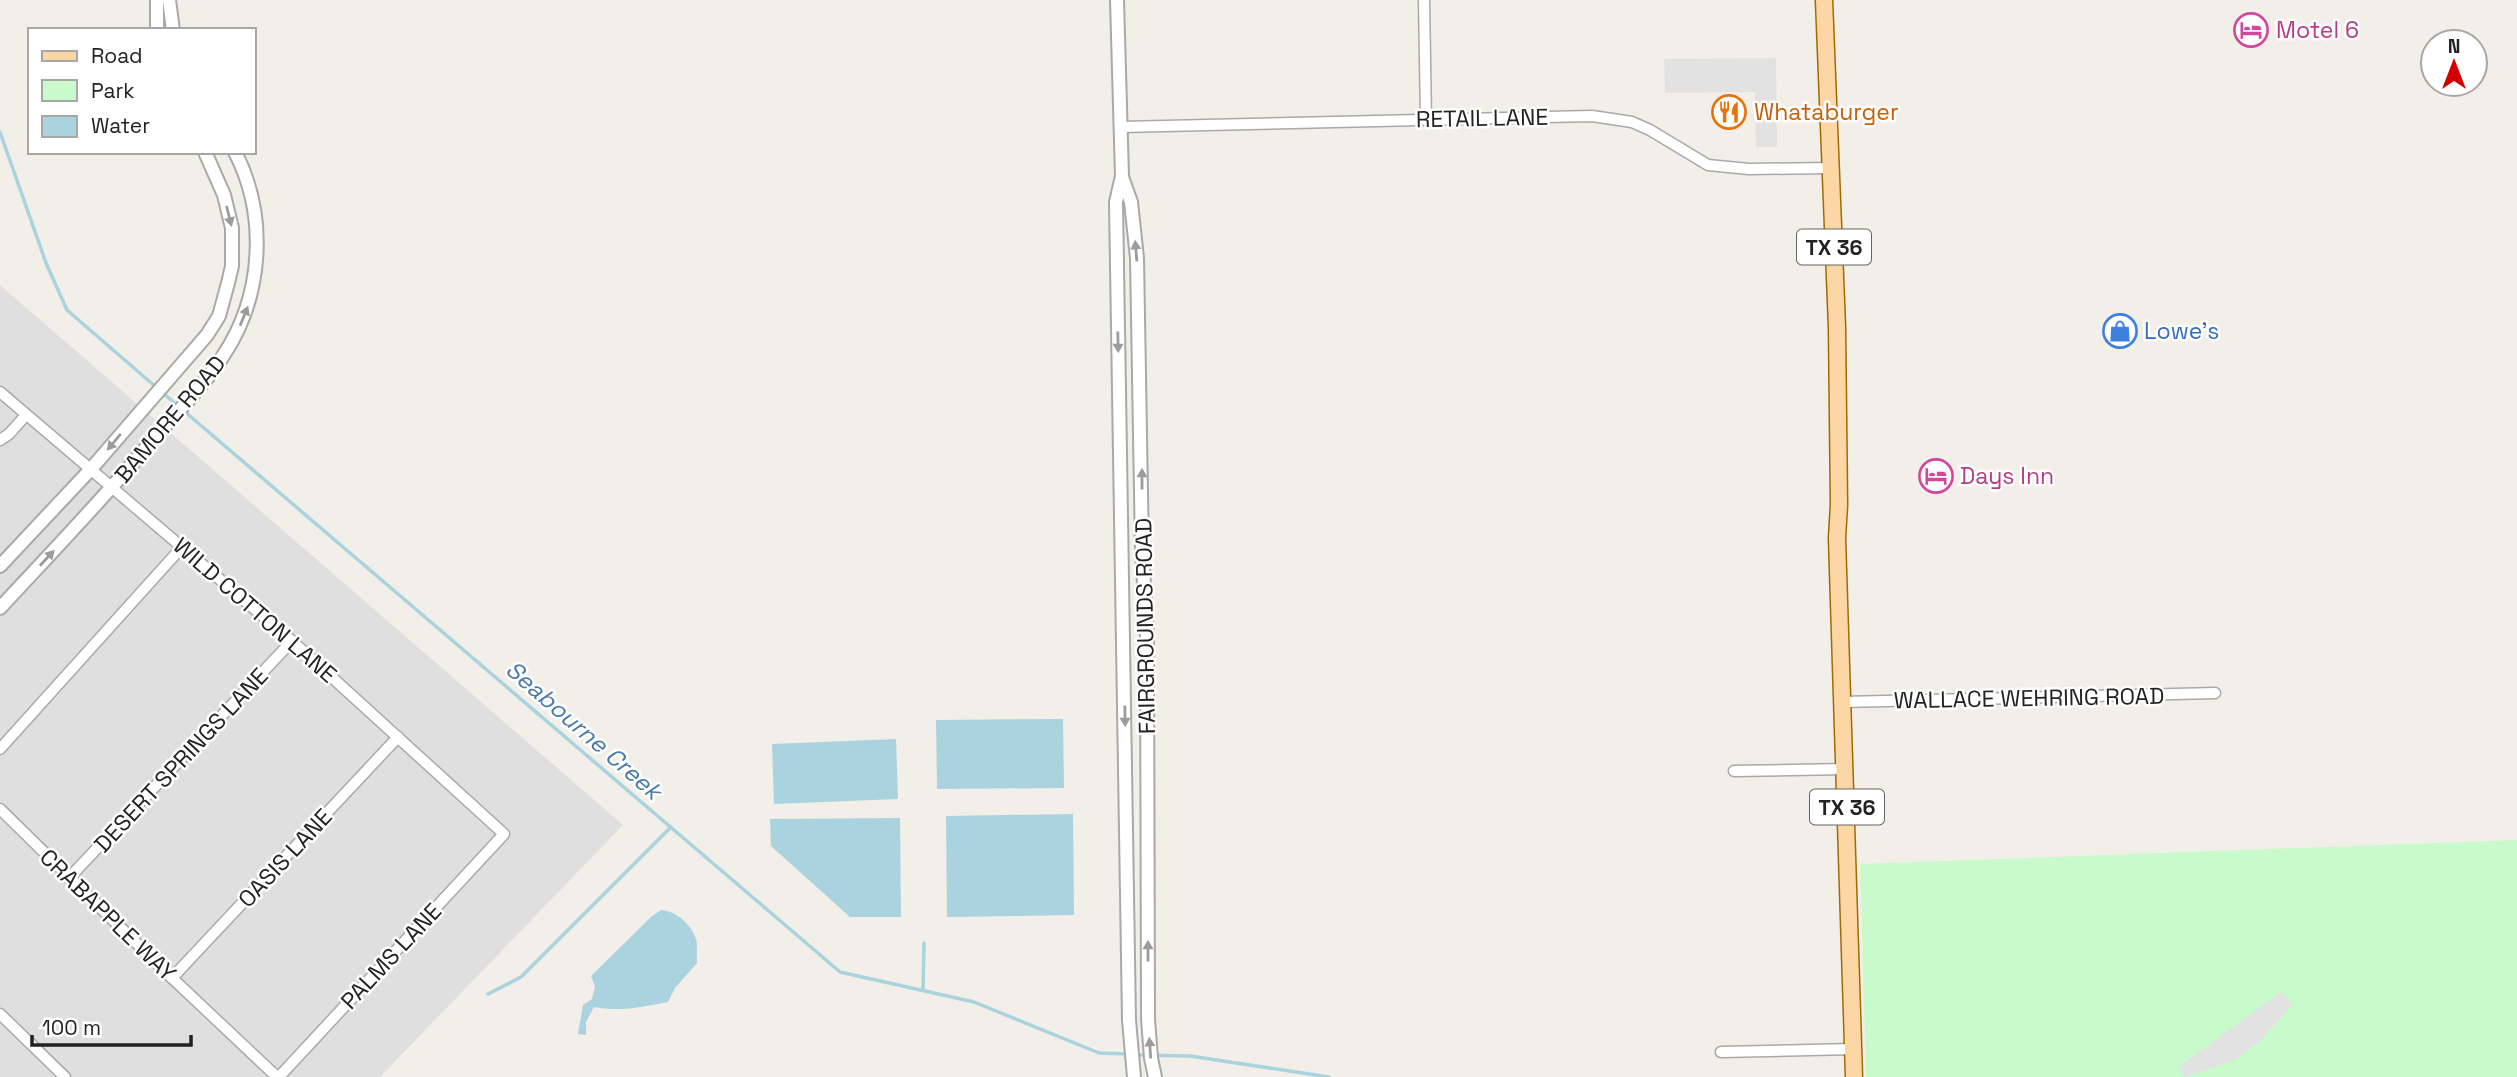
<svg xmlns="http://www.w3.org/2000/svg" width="2517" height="1077" font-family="'Space Grotesk',sans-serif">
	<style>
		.residential { fill: #e0dfdf }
		.park { fill: #c8facc }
		.parking { fill: #e2e2e2 }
		.water { fill: #aad3df }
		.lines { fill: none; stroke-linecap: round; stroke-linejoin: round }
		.stream { stroke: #aad3df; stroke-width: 3.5 }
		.minor-casing { stroke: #a9a9a9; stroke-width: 13 }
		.tertiary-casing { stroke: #a9a9a9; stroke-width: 16 }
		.primary-casing { stroke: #a06b00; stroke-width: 19 }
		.minor { stroke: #fff; stroke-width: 10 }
		.tertiary { stroke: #fff; stroke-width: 12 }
		.primary { stroke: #fcd6a4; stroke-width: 16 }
		.oneway { fill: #9c9c9c }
		.labels { text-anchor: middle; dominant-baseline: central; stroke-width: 5; stroke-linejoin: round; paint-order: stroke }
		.shield { fill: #fff; stroke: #646464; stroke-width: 2 }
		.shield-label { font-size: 21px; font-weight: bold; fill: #222 }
		.hotel-label { font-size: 23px; fill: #b23c85; stroke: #fff; text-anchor: start }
		.food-label { font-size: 23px; fill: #c56008; stroke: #fff; text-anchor: start }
		.street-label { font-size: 23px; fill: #222; stroke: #fff }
		.shop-label { font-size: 23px; fill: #366cbe; stroke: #fff; text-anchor: start }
		.water-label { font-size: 24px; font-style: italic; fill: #4a7aab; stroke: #fff }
	</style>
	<rect width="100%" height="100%" fill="#f2efe9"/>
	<!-- residential -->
	<polygon class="residential" points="0,285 623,825 380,1077 0,1077"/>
	<!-- park -->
	<polygon class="park" points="2517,840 2517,1077 1866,1077 1860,864"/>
	<!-- parking -->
	<g class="parking">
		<polygon points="1776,58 1777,147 1756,147 1755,92 1665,93 1664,59"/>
		<polygon points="2281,992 2293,1004 2261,1040 2235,1060 2184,1077 2179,1067"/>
	</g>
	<!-- water -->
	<g class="water">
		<polygon points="1063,719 1064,788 937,789 936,720"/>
		<polygon points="896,739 898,799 774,804 772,744"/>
		<polygon points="1073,814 1074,915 947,917 946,816"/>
		<polygon points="900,818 901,917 850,917 771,846 770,819"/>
		<path d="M661,910C676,911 691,924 696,939C698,946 696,956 697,963L675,988L668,1002C643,1007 620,1012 594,1007L586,1022V1035L578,1034L583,1005L592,999L595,986L591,976L651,917Z"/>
	</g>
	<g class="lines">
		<!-- stream -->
		<g class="stream">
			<polyline points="0,132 46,263 67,310 157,388"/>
			<polyline points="163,393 178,406"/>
			<polyline points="184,411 840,972 974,1002 1099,1053 1128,1054"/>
			<polyline points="923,990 924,943"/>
			<polyline points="488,994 521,977 671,827"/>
			<polyline points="1136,1055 1190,1056 1329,1077"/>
		</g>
		<!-- minor casing -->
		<g class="minor-casing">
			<g id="minor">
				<polyline points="1424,0 1426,119"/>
				<polyline points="1121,127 1592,116 1632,122 1650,130 1708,165 1749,169 1831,168"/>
				<polyline points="0,392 292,641 504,834 279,1077"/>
				<polyline points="0,440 9,434 26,415"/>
				<polyline points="1843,702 2215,693"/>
				<polyline points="0,749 182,547"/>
				<polyline points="1734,771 1846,769"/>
				<polyline points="0,809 172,978 277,1077"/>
				<polyline points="69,878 292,641"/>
				<polyline points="172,978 398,737"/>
				<polyline points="0,1014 65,1077"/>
				<polyline points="1721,1052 1853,1049"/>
			</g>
		</g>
		<!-- tertiary casing -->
		<g class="tertiary-casing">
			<g id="tertiary">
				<polyline points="157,0 157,30"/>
				<polyline points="169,0 173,30"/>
				<polyline points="1117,0 1122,176 1116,202 1129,1020 1134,1077"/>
				<polyline points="1122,177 1131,202 1137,258 1142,551 1147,633 1148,1019 1151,1058 1155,1077"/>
				<polyline points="0,566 91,469 207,335 219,316 228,283 232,266 232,228 224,195 205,152"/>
				<path d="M0,608C51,553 103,499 151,442C175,414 203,387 223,356C263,296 268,216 235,152"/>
			</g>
		</g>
		<!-- primary casing -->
		<g class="primary-casing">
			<polyline id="primary" points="1824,0 1837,327 1839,505 1837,538 1854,1077"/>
		</g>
		<!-- minor -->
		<use href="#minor" class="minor"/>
		<!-- tertiary -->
		<use href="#tertiary" class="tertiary"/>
		<!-- primary -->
		<use href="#primary" class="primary"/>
	</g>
	<!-- one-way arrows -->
	<defs><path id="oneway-solid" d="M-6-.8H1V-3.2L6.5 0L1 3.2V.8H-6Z" transform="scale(1.75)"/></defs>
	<g class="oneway">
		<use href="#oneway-solid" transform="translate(229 216) rotate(76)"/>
		<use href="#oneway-solid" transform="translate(1136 251) rotate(-95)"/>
		<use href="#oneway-solid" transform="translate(244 316) rotate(-68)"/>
		<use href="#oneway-solid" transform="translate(1118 342) rotate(89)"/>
		<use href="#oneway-solid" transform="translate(114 442) rotate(130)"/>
		<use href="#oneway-solid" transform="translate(1142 479) rotate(-90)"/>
		<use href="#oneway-solid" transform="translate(47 558) rotate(-47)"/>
		<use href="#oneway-solid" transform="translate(1125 716) rotate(89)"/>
		<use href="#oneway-solid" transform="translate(1148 951) rotate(-90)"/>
		<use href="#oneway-solid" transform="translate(1150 1048) rotate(-94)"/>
	</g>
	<!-- icons -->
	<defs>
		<g id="hotel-ring" transform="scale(1.75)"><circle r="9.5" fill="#fff" stroke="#d1479c" stroke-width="1.5"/><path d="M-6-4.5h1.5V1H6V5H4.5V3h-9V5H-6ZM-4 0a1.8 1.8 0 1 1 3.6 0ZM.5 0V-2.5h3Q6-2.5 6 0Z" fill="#d1479c"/></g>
		<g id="restaurant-ring" transform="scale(1.75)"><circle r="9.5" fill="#fff" stroke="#e8710a" stroke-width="1.5"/><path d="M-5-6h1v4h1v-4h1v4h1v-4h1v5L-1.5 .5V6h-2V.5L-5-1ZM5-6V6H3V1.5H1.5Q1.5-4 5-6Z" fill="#e8710a"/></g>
		<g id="shop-ring" transform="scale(1.75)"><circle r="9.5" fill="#fff" stroke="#3f7fe0" stroke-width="1.5"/><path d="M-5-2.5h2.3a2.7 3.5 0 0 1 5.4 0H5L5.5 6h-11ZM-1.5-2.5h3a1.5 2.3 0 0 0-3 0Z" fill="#3f7fe0"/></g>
	</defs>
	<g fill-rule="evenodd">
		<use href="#hotel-ring" x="2251" y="30"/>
		<use href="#restaurant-ring" x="1729" y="112"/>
		<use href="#shop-ring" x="2120" y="331"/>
		<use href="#hotel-ring" x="1936" y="476"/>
	</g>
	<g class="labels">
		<!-- shield labels -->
		<g class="shield">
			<rect x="1797" y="229.5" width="74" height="35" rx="5"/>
			<rect x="1810" y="789.5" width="74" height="35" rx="5"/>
		</g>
		<g class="shield-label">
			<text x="1834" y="247">TX 36</text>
			<text x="1847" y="807">TX 36</text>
		</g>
		<!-- hotel labels -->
		<g class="hotel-label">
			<text x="2276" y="30">Motel 6</text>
			<text x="1960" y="476">Days Inn</text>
		</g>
		<!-- food labels -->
		<g class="food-label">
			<text x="1754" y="112">Whataburger</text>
		</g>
		<!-- street labels -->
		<g class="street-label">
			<text transform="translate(1482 118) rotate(-1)">RETAIL LANE</text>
			<text transform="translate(170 419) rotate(-50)">BAMORE ROAD</text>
			<text transform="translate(255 610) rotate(41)">WILD COTTON LANE</text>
			<text transform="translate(1145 626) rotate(-91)">FAIRGROUNDS ROAD</text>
			<text transform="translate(2029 698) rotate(-1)">WALLACE WEHRING ROAD</text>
			<text transform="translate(181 760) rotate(-47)">DESERT SPRINGS LANE</text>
			<text transform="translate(285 858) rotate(-47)">OASIS LANE</text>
			<text transform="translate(108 915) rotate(44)">CRABAPPLE WAY</text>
			<text transform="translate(391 956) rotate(-47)">PALMS LANE</text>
		</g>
		<!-- shop labels -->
		<g class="shop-label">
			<text x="2144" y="331">Lowe's</text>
		</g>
		<!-- water labels -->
		<g class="water-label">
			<text transform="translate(584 730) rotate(41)">Seabourne Creek</text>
		</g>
	</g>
	<!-- legend -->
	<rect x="28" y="28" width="228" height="126" fill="#ffffff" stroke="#a7a7a7" stroke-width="2"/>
	<rect x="42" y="51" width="35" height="10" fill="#fcd6a4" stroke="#a7a7a7" stroke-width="2"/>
	<text x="91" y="63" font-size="21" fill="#222222">Road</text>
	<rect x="42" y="80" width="35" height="21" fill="#c8facc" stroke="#a7a7a7" stroke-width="2"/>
	<text x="91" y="98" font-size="21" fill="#222222">Park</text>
	<rect x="42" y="116" width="35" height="21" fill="#aad3df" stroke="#a7a7a7" stroke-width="2"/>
	<text x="91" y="133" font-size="21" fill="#222222">Water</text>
	<!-- north arrow -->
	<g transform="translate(2454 63)"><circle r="33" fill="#ffffff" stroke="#a7a7a7" stroke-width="2"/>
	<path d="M0-5L12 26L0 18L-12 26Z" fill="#d40000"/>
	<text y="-10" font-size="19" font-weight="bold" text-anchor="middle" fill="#222222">N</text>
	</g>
	<!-- scale -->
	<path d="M32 1035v10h159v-10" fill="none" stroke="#222222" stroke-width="3.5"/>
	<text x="42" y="1035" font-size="21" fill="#222222" stroke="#ffffff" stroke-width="5" paint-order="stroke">100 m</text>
</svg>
